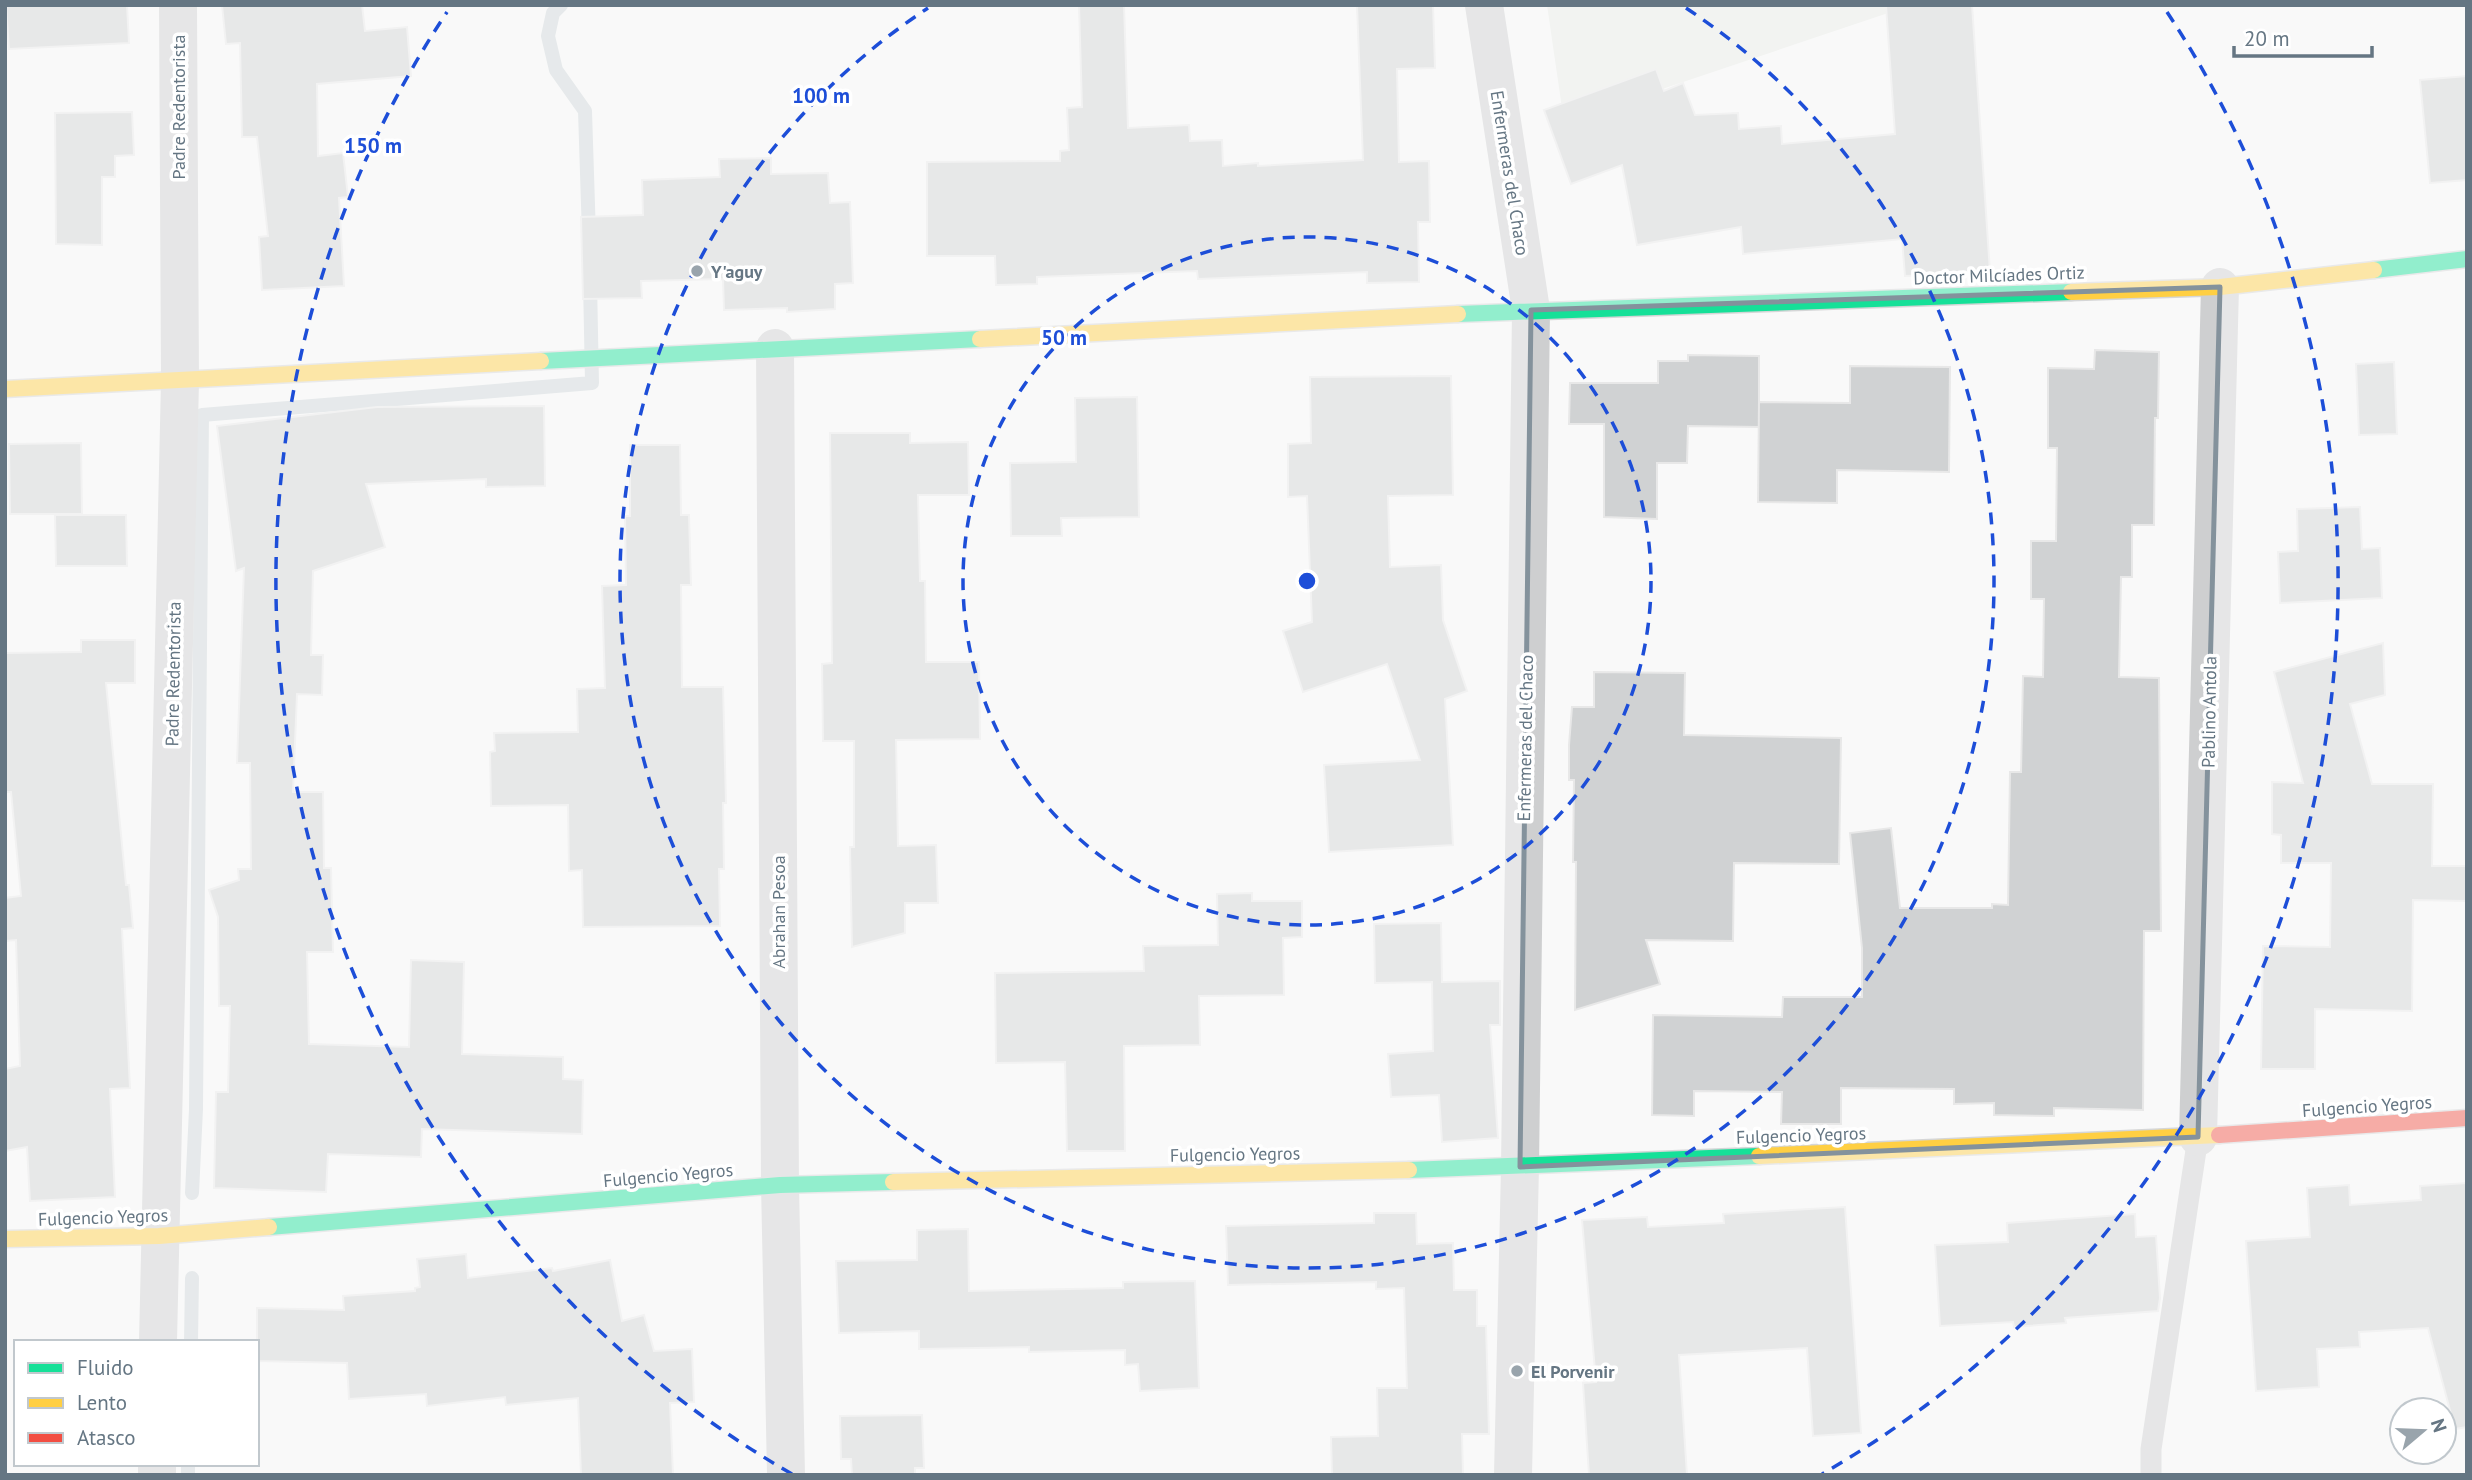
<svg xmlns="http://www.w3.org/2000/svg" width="2472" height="1480" font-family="'PT Sans',sans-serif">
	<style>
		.green { fill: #e8ebe6 }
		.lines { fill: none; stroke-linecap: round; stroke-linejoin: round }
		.stream { stroke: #ced6d9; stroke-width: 14 }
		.building { fill: #d0d2d3; stroke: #e8e8e8; stroke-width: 2 }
		.fast-casing { stroke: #d5d6d7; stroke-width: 19 }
		.slow-casing { stroke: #d5d6d7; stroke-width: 19 }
		.jam-casing { stroke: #d5d6d7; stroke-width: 19 }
		.lane { stroke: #cecfd0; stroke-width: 21 }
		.street { stroke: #cecfd0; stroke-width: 38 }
		.fast { stroke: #16e098; stroke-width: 16 }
		.slow { stroke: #ffcf43; stroke-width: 16 }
		.jam { stroke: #f24e42; stroke-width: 16 }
		.marked { fill: none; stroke: #84929c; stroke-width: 5; stroke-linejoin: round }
		.ring { fill: none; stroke: #1d4ed8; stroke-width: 3.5; stroke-dasharray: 12 9 }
		.poi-dot { fill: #99a4ac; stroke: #fff; stroke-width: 2.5 }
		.labels { text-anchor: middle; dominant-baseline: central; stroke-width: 7; stroke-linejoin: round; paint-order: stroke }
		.street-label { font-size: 18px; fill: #657683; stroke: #fff }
		.poi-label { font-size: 18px; font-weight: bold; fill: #657683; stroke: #fff; text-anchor: start }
		.centre { fill: #1d4ed8; stroke: #fff; stroke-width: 3.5 }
		.ring-label { font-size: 21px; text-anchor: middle; font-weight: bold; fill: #1d4ed8; stroke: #fff; stroke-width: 7; stroke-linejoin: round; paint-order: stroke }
	</style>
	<rect width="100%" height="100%" fill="#f9f9f9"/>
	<!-- green -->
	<polygon class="green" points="1547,5 1912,5 1564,122"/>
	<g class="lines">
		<!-- stream -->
		<g class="stream">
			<polyline points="561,5 553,13 548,36 556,70 585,111 589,236"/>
			<polyline points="192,1193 196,1109 202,415 592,383 590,281"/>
			<polyline points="191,1342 192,1278"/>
			<polyline points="188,1475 188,1464"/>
		</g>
	</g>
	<!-- building -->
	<g class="building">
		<polygon points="6,5 127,5 129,43 9,49"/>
		<polygon points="222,5 362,5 365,31 407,27 411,76 317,84 318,156 343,153 348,197 339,198 344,286 262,290 259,237 268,236 257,137 242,137 240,43 226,44"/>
		<polygon points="1079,5 1124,5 1128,128 1189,125 1190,141 1222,140 1223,166 1258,163 1258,166 1363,160 1357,5 1433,5 1435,68 1397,69 1399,162 1429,161 1430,222 1418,222 1419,282 1367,283 1367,272 1198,279 1197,271 1037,277 1037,284 996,285 995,256 927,256 927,162 1060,161 1060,151 1069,150 1067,108 1082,107"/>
		<polygon points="1886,5 1972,5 1990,272 1905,276 1902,239 1743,254 1741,227 1637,245 1622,165 1571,184 1544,110 1656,69 1664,91 1683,83 1695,115 1738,113 1739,129 1781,126 1782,144 1895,134"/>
		<polygon points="2467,76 2467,180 2430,183 2420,80"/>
		<polygon points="132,112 134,155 115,156 115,177 102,177 102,245 56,244 55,113"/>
		<polygon points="771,158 771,174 828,173 830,203 850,202 853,283 835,284 835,309 787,312 787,308 724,310 723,279 641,281 642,298 583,299 581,217 643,215 642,180 720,177 719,159"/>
		<polygon points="2095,350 2159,352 2158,418 2155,418 2154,525 2132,525 2132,577 2121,577 2119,677 2159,678 2161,931 2144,931 2143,1110 2054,1108 2054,1116 1994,1115 1994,1103 1954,1104 1954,1089 1841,1088 1841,1124 1781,1124 1782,1092 1694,1091 1694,1116 1652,1115 1653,1015 1782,1017 1783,997 1862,997 1862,948 1850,833 1891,828 1900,908 1992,908 1992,904 2008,905 2010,772 2021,772 2023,676 2043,677 2044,599 2031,599 2031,541 2056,541 2057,448 2048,448 2048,368 2094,369"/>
		<polygon points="1688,355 1759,356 1759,427 1688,426 1687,463 1657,463 1657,519 1604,517 1604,424 1569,424 1570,383 1658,383 1658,361 1688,361"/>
		<polygon points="2394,362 2397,434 2359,435 2356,364"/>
		<polygon points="1850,366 1950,367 1949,472 1837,470 1837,503 1758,502 1759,402 1850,403"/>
		<polygon points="1451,376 1453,495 1388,496 1390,567 1441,565 1443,620 1467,691 1445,699 1453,845 1329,852 1324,765 1420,760 1387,664 1303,692 1283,631 1312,622 1307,496 1288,497 1288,444 1311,443 1310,377"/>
		<polygon points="1137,397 1139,517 1061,518 1062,536 1011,536 1010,463 1076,462 1075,398"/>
		<polygon points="544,406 545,486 486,487 486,479 366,484 385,547 313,571 311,655 323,655 322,695 297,694 293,792 323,792 324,868 331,868 333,952 307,952 309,1044 409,1047 411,960 464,962 462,1054 563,1057 563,1079 583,1080 582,1134 422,1129 421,1157 328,1154 326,1192 214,1188 216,1092 228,1092 230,1006 219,1006 218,917 209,890 239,880 238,869 251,869 250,763 237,763 244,568 236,571 217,426 377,407"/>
		<polygon points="830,433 910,433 910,443 968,442 969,495 918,495 920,581 925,581 926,662 979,662 980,739 896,740 898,846 936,845 938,903 905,903 905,933 852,947 850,847 854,847 854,741 823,741 822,664 832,663"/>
		<polygon points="81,443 82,514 10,514 9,444"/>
		<polygon points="630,445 680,445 681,515 689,515 691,585 681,585 682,687 723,687 726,803 723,803 724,869 719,869 720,926 583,927 582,870 569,871 568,805 491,806 490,752 495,751 494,733 578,732 577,689 605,688 602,586 626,585 625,516 630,516"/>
		<polygon points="2360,507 2362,549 2380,548 2382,598 2280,603 2278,552 2298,551 2297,509"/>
		<polygon points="55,515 126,515 127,566 56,566"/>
		<polygon points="81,640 135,640 135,683 106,683 126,885 129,885 133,928 122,929 130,1088 110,1089 115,1197 30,1201 27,1147 5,1151 5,1069 20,1066 16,940 5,941 5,898 21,896 11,792 5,792 5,653 81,652"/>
		<polygon points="2383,643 2385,695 2350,704 2372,784 2433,784 2432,866 2467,866 2467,901 2413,900 2412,1011 2315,1009 2315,1069 2261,1069 2263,946 2330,947 2331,863 2281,863 2281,835 2272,834 2272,782 2303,783 2274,672"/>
		<polygon points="1594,672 1685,673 1684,735 1841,738 1839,864 1734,863 1733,941 1646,940 1660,984 1575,1010 1576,862 1573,862 1574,780 1569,780 1569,745 1572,707 1594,707"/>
		<polygon points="1252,893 1252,901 1302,901 1302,937 1283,938 1284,995 1199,996 1200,1045 1124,1046 1125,1151 1067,1151 1065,1062 996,1063 995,973 1144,971 1143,946 1218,945 1217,894"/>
		<polygon points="1441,923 1442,982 1500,981 1500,1025 1490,1025 1498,1138 1442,1142 1439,1095 1391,1097 1388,1054 1433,1051 1432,982 1375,983 1374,924"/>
		<polygon points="2467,1183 2467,1427 2455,1429 2428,1328 2359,1332 2360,1347 2317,1349 2319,1387 2256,1391 2246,1241 2310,1237 2307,1188 2349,1185 2350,1205 2421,1200 2420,1186"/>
		<polygon points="1845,1207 1861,1433 1813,1436 1807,1348 1679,1355 1687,1475 1589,1475 1583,1383 1596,1382 1582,1220 1647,1217 1648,1227 1724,1223 1723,1214"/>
		<polygon points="1374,1213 1416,1213 1417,1244 1453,1243 1454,1290 1477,1290 1477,1326 1486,1326 1489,1434 1462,1434 1463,1475 1332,1475 1331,1437 1378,1436 1377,1388 1407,1388 1404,1288 1376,1289 1376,1282 1228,1285 1226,1226 1374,1223"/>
		<polygon points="2135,1214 2136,1237 2156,1236 2160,1298 2158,1311 2065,1318 2066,1323 2014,1327 2013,1322 1940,1326 1935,1245 2008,1242 2007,1223"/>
		<polygon points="968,1229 969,1291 1123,1288 1123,1282 1195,1281 1199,1388 1140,1391 1138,1364 1125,1365 1125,1350 1029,1352 1029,1347 919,1349 919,1331 839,1333 836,1261 917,1260 917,1230"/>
		<polygon points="466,1254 468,1278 552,1268 553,1271 610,1260 622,1321 644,1315 654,1351 692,1349 694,1402 670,1403 673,1475 581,1475 578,1398 506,1405 505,1397 427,1406 426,1394 349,1399 347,1363 257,1361 257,1308 344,1310 343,1296 415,1291 415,1288 420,1287 417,1259"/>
		<polygon points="922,1415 924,1468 915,1468 915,1475 852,1475 851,1459 841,1459 840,1416"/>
	</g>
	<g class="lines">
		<!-- fast casing -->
		<g class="fast-casing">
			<g id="fast">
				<polyline points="2374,270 2467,259"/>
				<polyline points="1458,314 2071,292"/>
				<polyline points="541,361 980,339"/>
				<polyline points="1409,1170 1759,1156"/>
				<polyline points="269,1227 780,1185 893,1182"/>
			</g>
		</g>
		<!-- slow casing -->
		<g class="slow-casing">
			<g id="slow">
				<polyline points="2071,292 2220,287 2374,270"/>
				<polyline points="980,339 1458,314"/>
				<polyline points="5,389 541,361"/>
				<polyline points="1759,1156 2219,1135"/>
				<polyline points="893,1182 1409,1170"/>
				<polyline points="5,1239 159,1236 269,1227"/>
			</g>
		</g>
		<!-- jam casing -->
		<g class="jam-casing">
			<polyline id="jam" points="2219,1135 2467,1118"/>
		</g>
		<!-- lane -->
		<polyline class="lane" points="2151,1475 2151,1449 2198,1137"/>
		<!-- street -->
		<g class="street">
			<polyline points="1484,5 1531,310 1520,1167 1513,1475"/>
			<polyline points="775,348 780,1185 786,1475"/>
			<polyline points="2198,1137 2220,287"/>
			<polyline points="158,1342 180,381 178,5"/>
			<polyline points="157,1475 157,1464"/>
		</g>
		<!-- fast -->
		<use href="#fast" class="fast"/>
		<!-- slow -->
		<use href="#slow" class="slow"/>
		<!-- jam -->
		<use href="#jam" class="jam"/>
	</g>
	<!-- marked area -->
	<path d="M0 0H2472V1480H0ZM2220,287L2198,1137L1520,1167L1531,310Z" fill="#f9f9f9" fill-opacity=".55" fill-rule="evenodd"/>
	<path class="marked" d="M2220,287L2198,1137L1520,1167L1531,310Z"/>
	<!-- distance rings -->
	<g class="ring">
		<circle cx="1307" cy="581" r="344"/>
		<path d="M1686 8A687 687 0 1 1 928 8"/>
		<path d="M792 1474A1031 1031 0 0 1 447 12M2167 12A1031 1031 0 0 1 1822 1474"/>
	</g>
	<!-- markers -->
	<g class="poi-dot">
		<circle cx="697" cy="271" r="7"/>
		<circle cx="1517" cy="1371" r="7"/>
	</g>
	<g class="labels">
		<!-- street labels -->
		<g class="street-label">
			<text transform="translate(178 107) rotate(-90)">Padre Redentorista</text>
			<text transform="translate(1510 173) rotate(81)">Enfermeras del Chaco</text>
			<text transform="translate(1999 275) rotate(-2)">Doctor Milcíades Ortiz</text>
			<text transform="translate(173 674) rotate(-89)">Padre Redentorista</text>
			<text transform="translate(2209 712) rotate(-89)">Pablino Antola</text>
			<text transform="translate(1525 738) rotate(-89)">Enfermeras del Chaco</text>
			<text transform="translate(778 912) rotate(-90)">Abrahan Pesoa</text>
			<text transform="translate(2367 1106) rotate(-4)">Fulgencio Yegros</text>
			<text transform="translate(1801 1135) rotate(-2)">Fulgencio Yegros</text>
			<text transform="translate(1235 1154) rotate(-1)">Fulgencio Yegros</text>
			<text transform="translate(668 1175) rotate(-5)">Fulgencio Yegros</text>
			<text transform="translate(103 1217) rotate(-2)">Fulgencio Yegros</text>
		</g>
		<!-- poi labels -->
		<g class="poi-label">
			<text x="711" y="271">Y'aguy</text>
			<text x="1531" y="1371">El Porvenir</text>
		</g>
	</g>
	<circle cx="1307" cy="581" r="10" class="centre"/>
	<g class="ring-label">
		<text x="821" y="103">100 m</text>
		<text x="373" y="153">150 m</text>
		<text x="1064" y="345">50 m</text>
	</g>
	<!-- border -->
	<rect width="2472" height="1480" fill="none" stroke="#657683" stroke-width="14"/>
	<!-- legend -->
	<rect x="14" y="1340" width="245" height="126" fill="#ffffff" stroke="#c1c8cd" stroke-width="2"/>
	<rect x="28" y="1363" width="35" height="10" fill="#16e098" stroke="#c1c8cd" stroke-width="2"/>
	<text x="77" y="1375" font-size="21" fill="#657683">Fluido</text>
	<rect x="28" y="1398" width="35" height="10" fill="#ffcf43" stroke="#c1c8cd" stroke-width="2"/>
	<text x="77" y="1410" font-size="21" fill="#657683">Lento</text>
	<rect x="28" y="1433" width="35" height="10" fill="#f24e42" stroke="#c1c8cd" stroke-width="2"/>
	<text x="77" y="1445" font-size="21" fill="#657683">Atasco</text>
	<!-- north arrow -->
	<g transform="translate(2423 1431) rotate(71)"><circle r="33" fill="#ffffff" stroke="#c1c8cd" stroke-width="2"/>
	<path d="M0-5L12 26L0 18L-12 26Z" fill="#99a4ac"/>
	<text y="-10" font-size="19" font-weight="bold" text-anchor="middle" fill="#657683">N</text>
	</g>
	<!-- scale -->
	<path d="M2234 46v10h138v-10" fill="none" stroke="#657683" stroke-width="3.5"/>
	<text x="2244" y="46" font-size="21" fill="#657683" stroke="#ffffff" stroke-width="5" paint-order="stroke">20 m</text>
</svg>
